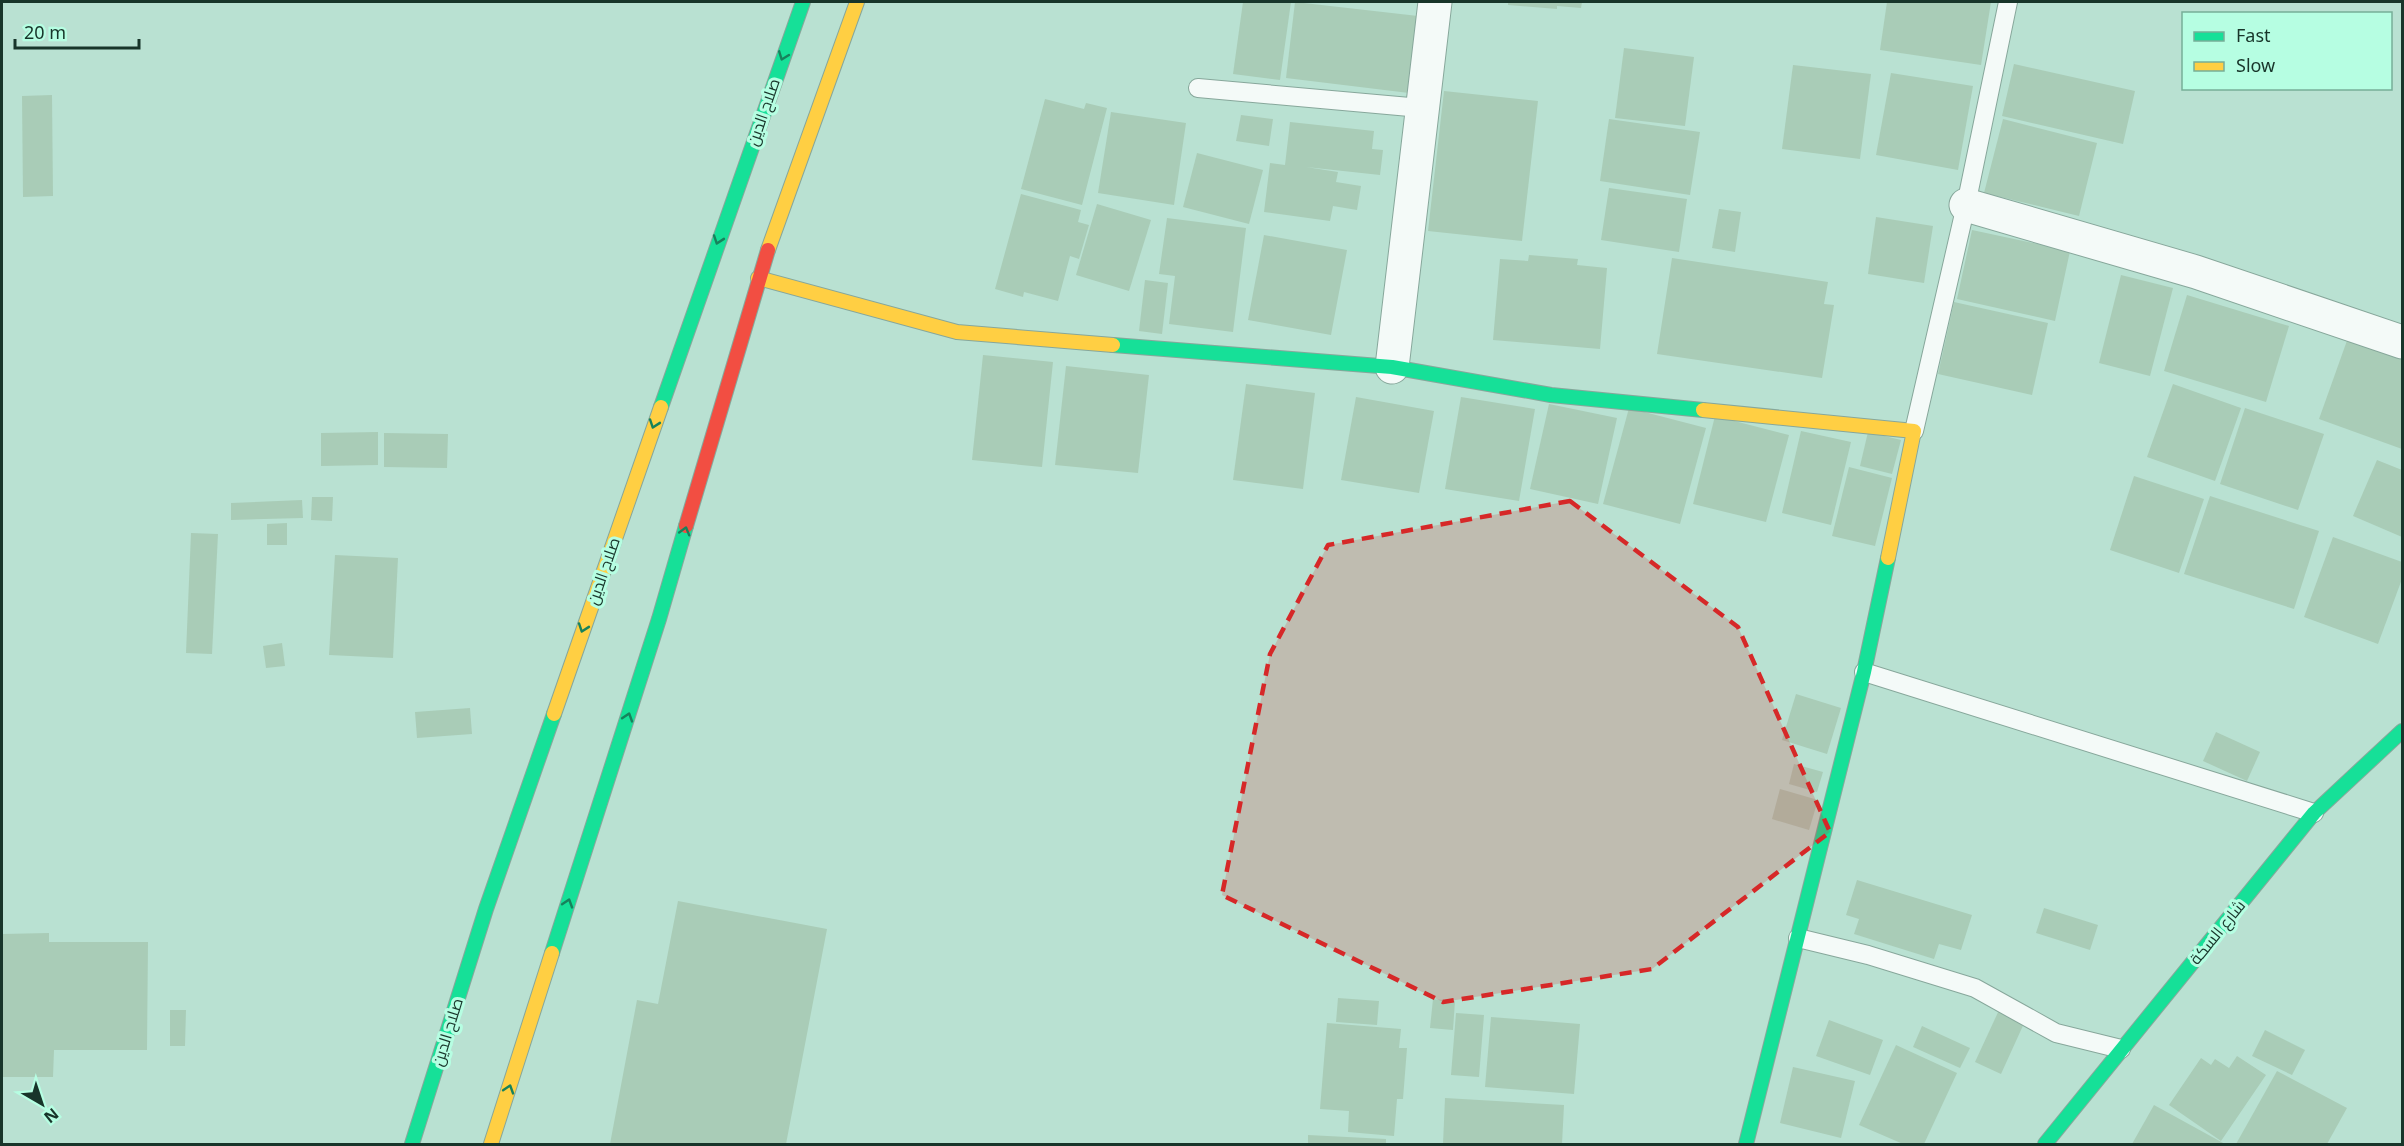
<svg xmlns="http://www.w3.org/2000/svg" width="2404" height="1146" font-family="'Noto Sans',Cairo,sans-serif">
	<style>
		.building { fill: #a9ccb7 }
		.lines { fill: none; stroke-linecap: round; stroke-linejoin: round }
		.lane-casing { stroke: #87a79b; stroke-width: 20 }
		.street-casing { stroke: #87a79b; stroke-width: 35 }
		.fast-casing { stroke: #87a79b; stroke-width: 16 }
		.slow-casing { stroke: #87a79b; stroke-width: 16 }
		.jam-casing { stroke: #87a79b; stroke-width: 16 }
		.lane { stroke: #f4faf8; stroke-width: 18 }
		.street { stroke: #f4faf8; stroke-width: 33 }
		.fast { stroke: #16e098; stroke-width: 14 }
		.slow { stroke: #ffcf43; stroke-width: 14 }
		.jam { stroke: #f24e42; stroke-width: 14 }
		.oneway { stroke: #17825c }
		.marked { fill: #d62828; fill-opacity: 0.2; stroke: #d62828; stroke-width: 4.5; stroke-dasharray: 12 8; stroke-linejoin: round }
		.labels { text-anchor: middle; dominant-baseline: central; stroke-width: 6; stroke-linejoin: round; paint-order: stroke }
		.street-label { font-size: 16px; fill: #18352a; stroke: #b6fee2 }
	</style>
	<rect width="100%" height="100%" fill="#b9e1d2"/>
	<!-- building -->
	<g class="building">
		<polygon points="1243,2 1291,2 1280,80 1233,74"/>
		<polygon points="1295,2 1418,16 1409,93 1286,78"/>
		<polygon points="1508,2 1582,2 1581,8 1557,6 1557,9 1508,5"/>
		<polygon points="1887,2 1991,2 1981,65 1880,50"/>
		<polygon points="1624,48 1694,57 1685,126 1615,118"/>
		<polygon points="2014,64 2135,91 2123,144 2002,116"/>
		<polygon points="1793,65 1871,74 1860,159 1782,149"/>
		<polygon points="1891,73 1973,86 1958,170 1876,155"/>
		<polygon points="1444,91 1538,101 1522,241 1428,231"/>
		<polygon points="52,95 53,196 23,197 22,96"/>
		<polygon points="1045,99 1084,109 1086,103 1107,108 1082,205 1021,189"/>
		<polygon points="1111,112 1186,123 1174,205 1098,193"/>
		<polygon points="1241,115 1273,119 1269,146 1236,141"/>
		<polygon points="1609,119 1700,132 1690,195 1600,181"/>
		<polygon points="2003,119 2097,143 2079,216 1984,193"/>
		<polygon points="1290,122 1374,131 1372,149 1383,150 1380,175 1306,167 1338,172 1336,182 1361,186 1357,210 1333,206 1330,221 1264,212 1270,163 1285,165"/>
		<polygon points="1197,153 1263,170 1249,224 1183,207"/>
		<polygon points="1609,188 1687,199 1679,252 1601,240"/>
		<polygon points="1021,194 1081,210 1078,222 1089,225 1079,259 1070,256 1058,301 1024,292 1023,297 995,289"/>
		<polygon points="1097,204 1151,220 1129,291 1076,275"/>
		<polygon points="1719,209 1741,212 1735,252 1712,248"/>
		<polygon points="1876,217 1933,226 1924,283 1868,274"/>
		<polygon points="1167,218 1246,228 1233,332 1169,324 1175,276 1159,274"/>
		<polygon points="1972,230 2070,251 2055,321 1957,299"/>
		<polygon points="1264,235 1347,250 1331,335 1248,320"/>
		<polygon points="1529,255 1578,259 1577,265 1607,268 1600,349 1493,340 1500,259 1528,261"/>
		<polygon points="1672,258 1828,282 1824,304 1834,305 1822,378 1657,354"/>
		<polygon points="2121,275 2173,288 2150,376 2099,363"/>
		<polygon points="1145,280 1168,283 1162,334 1139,331"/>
		<polygon points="2187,295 2289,326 2266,402 2164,371"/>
		<polygon points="1954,302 2048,323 2032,395 1938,374"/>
		<polygon points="2349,335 2402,354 2402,449 2319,419"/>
		<polygon points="983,355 1053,362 1042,467 972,460"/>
		<polygon points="1066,366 1149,375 1138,473 1055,465"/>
		<polygon points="1246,384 1315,393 1303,489 1233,480"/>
		<polygon points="2173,384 2241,408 2215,481 2147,457"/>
		<polygon points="1356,397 1434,411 1419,493 1341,480"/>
		<polygon points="1461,397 1535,409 1519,501 1445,489"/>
		<polygon points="1549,404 1617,418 1598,504 1530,489"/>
		<polygon points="1629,408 1706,428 1680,524 1603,504"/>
		<polygon points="2245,408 2324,434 2298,510 2220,484"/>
		<polygon points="1715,416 1789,435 1766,522 1693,504"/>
		<polygon points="1801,431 1851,442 1831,525 1782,513"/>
		<polygon points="378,432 378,465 321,466 321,433"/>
		<polygon points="1868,432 1901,440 1892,474 1860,466"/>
		<polygon points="384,433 448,434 447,468 384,467"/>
		<polygon points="2377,460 2402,470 2402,537 2353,516"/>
		<polygon points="1849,467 1892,478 1875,546 1832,536"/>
		<polygon points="2134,476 2204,499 2179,573 2110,550"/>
		<polygon points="2210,496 2319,531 2294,609 2184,574"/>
		<polygon points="312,497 333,497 332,521 311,520"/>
		<polygon points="302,500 303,518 231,520 231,503"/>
		<polygon points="287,523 287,545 267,545 267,524"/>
		<polygon points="191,533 218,534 212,654 186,653"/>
		<polygon points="2333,537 2402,562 2402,579 2378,644 2304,617"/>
		<polygon points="335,555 398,558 393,658 329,655"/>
		<polygon points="282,643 285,666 266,668 263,646"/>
		<polygon points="1796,694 1841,708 1827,754 1782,740"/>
		<polygon points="470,708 472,734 417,738 415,712"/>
		<polygon points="2216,732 2260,752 2247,781 2203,761"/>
		<polygon points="1794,764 1823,772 1817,792 1789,784"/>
		<polygon points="1780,789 1818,800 1809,830 1772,819"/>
		<polygon points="1857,880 1972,915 1961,950 1939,944 1934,959 1854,934 1859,919 1846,915"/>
		<polygon points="678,901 827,929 786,1144 610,1144 637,1000 658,1004"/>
		<polygon points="2044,908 2098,925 2090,950 2036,933"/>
		<polygon points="49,933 49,942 148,942 147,1050 54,1050 53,1077 2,1077 2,934"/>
		<polygon points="1338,998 1379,1001 1377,1025 1336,1022"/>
		<polygon points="1433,999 1455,1001 1453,1030 1430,1028"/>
		<polygon points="2000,1008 2026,1019 2001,1074 1975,1062"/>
		<polygon points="170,1010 186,1010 185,1046 170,1046"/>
		<polygon points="1456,1013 1484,1015 1479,1077 1451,1075"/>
		<polygon points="1491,1017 1580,1024 1574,1094 1485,1087"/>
		<polygon points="1829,1020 1883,1040 1870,1075 1816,1056"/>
		<polygon points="1327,1023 1401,1029 1399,1048 1407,1048 1403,1099 1397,1099 1394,1136 1348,1132 1349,1111 1320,1109"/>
		<polygon points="1922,1026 1970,1048 1960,1068 1913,1047"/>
		<polygon points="2265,1030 2305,1050 2292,1075 2252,1056"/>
		<polygon points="1896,1045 1957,1073 1924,1144 1903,1144 1859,1125"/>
		<polygon points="2237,1056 2266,1075 2221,1141 2169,1105 2201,1058 2211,1065 2215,1059 2229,1068"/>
		<polygon points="1793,1067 1855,1081 1841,1138 1780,1123"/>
		<polygon points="2277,1071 2347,1108 2327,1144 2236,1144"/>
		<polygon points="1445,1098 1564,1105 1562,1144 1443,1144"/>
		<polygon points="2154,1105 2225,1144 2132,1144"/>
		<polygon points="1308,1135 1386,1139 1386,1144 1308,1144"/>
	</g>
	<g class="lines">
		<!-- lane casing -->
		<g class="lane-casing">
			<g id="lane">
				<polyline points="1198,88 1421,108"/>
				<polyline points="1914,431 1966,205 2008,2"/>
				<polyline points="1864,672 2314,813"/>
				<polyline points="1798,938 1868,955 1975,988 2056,1033 2121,1049"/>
			</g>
		</g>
		<!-- street casing -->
		<g class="street-casing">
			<g id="street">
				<polyline points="1966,205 2196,272 2402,342"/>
				<polyline points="1392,367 1435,2"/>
			</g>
		</g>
		<!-- fast casing -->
		<g class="fast-casing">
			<g id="fast">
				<polyline points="1113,345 1392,367 1551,395 1703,410"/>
				<polyline points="661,407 803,2"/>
				<polyline points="552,953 659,619 686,526"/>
				<polyline points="412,1144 486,909 554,714"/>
				<polyline points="1746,1144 1864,672 1888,558"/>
				<polyline points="2045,1144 2314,813 2402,731"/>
			</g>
		</g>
		<!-- slow casing -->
		<g class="slow-casing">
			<g id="slow">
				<polyline points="768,250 857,2"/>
				<polyline points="758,278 957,332 1113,345"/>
				<polyline points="1703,410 1914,431 1888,558"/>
				<polyline points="554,714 661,407"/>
				<polyline points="491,1144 552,953"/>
			</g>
		</g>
		<!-- jam casing -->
		<g class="jam-casing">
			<polyline id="jam" points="686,526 768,250"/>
		</g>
		<!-- lane -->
		<use href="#lane" class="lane"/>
		<!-- street -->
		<use href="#street" class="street"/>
		<!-- fast -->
		<use href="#fast" class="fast"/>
		<!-- slow -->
		<use href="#slow" class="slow"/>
		<!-- jam -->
		<use href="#jam" class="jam"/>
	</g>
	<!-- one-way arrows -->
	<defs><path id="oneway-chevron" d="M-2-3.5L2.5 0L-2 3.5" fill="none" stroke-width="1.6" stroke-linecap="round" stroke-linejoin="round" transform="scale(1.5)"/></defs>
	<g class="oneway">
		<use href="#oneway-chevron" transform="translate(783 56) rotate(111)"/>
		<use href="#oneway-chevron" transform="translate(718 240) rotate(109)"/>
		<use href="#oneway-chevron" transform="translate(654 424) rotate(109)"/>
		<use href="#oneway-chevron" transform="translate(685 531) rotate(-74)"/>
		<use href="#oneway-chevron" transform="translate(583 628) rotate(109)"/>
		<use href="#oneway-chevron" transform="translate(628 717) rotate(-72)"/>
		<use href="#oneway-chevron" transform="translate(568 903) rotate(-72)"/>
		<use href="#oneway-chevron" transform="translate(509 1089) rotate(-72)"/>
	</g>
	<!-- marked area -->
	<path class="marked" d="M1570,501L1738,627L1830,832L1652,969L1443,1002L1222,895L1270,654L1328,545Z"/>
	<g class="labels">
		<!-- street labels -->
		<g class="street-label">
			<text transform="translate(763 112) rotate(-71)">صلاح الدين</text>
			<text transform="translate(603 571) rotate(-71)">صلاح الدين</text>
			<text transform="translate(2217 932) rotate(-51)">شارع السكة</text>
			<text transform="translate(447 1032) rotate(-73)">صلاح الدين</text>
		</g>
	</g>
	<!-- border -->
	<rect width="2404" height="1146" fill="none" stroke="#18352a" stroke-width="6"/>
	<!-- legend -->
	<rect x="2182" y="12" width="210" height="78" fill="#b6fee2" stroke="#77ae98" stroke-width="1.5"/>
	<rect x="2194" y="32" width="30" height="9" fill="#16e098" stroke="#77ae98" stroke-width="1.5"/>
	<text x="2236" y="42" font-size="18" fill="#18352a">Fast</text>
	<rect x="2194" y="62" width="30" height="9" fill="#ffcf43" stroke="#77ae98" stroke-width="1.5"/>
	<text x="2236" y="72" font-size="18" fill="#18352a">Slow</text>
	<!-- north arrow -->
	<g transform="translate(42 1104) rotate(141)" stroke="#b6fee2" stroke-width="4.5" paint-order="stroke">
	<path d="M0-4.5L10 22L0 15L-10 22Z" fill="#18352a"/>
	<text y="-9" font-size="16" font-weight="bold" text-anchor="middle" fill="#18352a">N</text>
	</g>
	<!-- scale -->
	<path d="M15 39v9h124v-9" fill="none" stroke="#18352a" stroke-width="3"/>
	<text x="24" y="39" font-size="18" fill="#18352a" stroke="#b6fee2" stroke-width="4.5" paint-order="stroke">20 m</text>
</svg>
